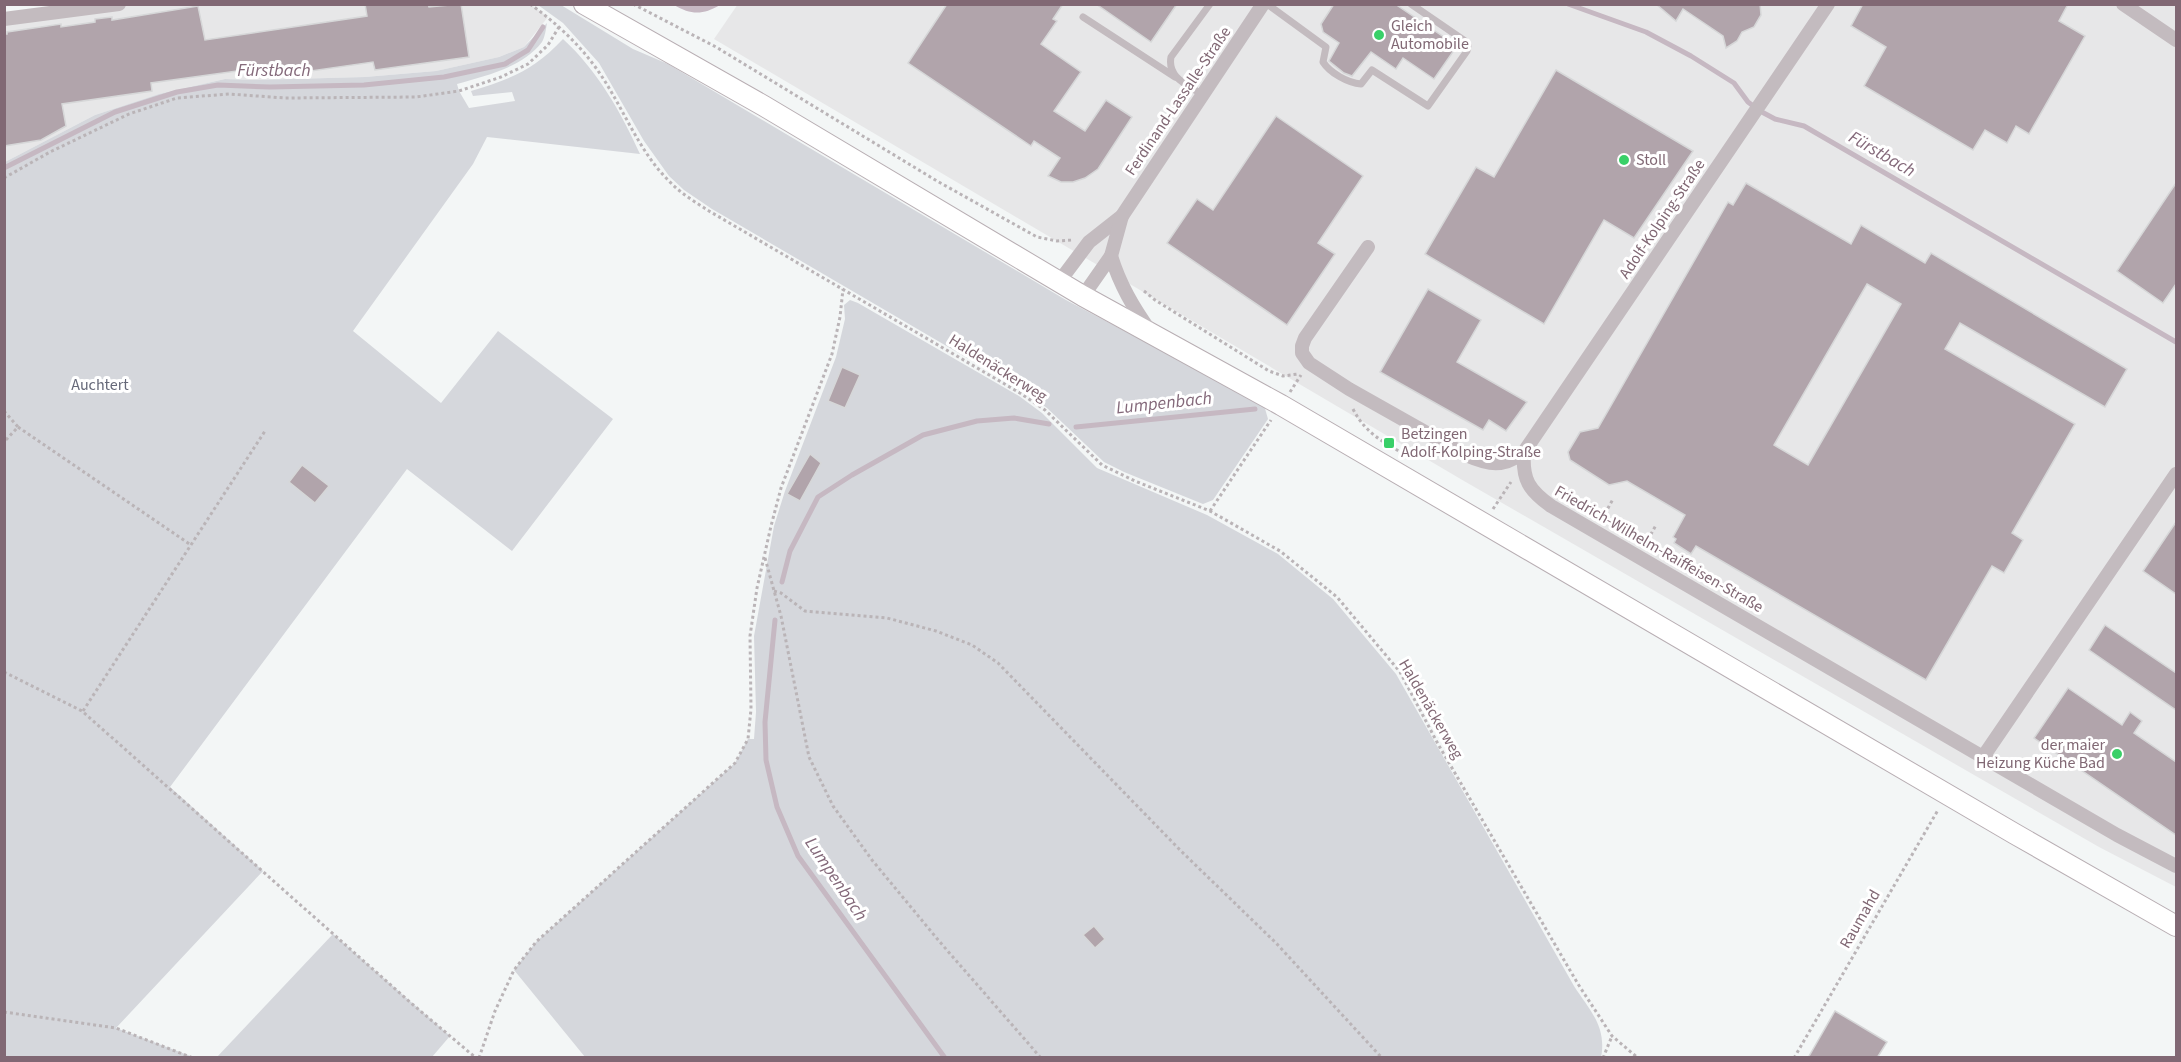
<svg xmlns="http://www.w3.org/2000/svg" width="2181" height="1062" font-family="'Source Sans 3',sans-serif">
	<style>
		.built { fill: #e7e7e8 }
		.green { fill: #d5d7dc }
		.water { fill: #c6b8c2 }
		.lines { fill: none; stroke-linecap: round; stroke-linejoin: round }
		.stream { stroke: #c6b8c2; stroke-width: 5 }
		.building { fill: #b1a4ab; stroke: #d6d7d8; stroke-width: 1.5; fill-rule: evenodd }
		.secondary-casing { stroke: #b8aeb3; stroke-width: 22 }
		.path { stroke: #bab4b7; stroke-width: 3; stroke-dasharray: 3 3; stroke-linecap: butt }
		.lane { stroke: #c3bbbf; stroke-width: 7 }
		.street { stroke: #c3bbbf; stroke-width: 14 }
		.secondary { stroke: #fff; stroke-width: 20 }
		.poi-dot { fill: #39d068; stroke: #fff; stroke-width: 2 }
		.labels { text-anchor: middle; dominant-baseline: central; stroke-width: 6; stroke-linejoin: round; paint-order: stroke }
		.poi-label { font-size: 16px; fill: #816874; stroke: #fff; text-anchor: start }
		.street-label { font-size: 16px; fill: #816874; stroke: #fff }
		.park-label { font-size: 16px; fill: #666979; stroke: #fff }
		.water-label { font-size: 18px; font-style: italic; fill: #84697a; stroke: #fff }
	</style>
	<rect width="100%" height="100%" fill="#f3f6f6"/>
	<!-- built -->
	<g class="built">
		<polygon points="119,4 530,4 548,17 524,47 499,57 436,71 365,77 253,80 225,79 159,94 95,115 5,162 5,19"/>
		<polygon points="738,4 2176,5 2176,887 2099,847 1464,481 714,39"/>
	</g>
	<!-- green -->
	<g class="green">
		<polygon points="538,5 561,5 633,49 668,64 1066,300 1264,405 1268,419 1213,500 1203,504 1124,472 1104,462 1047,408 1022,390 712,209 684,190 669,176 644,141 599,63 563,23"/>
		<path d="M547,23C546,29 545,37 542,42C522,68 487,75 457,84L459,91L469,108L515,101L512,92L473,96L471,91C511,79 534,70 563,39C597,70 621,112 640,154L487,137L473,164L353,331L441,403L498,331L613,419L512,551L407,469L170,787L263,871L116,1028L193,1057L5,1058V162L95,115L159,94L225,79L253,80L365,77L436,71L499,57L524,47Z"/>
		<path d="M850,300L858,303L1019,396L1042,413L1097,468L1207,515L1278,554L1333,599L1396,674L1574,986C1590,1011 1607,1026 1601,1058L585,1057L514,970L536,942L735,763L748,739H754L756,712L754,636L774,526L785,491L836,357L845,319L844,305Z"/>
		<polygon points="333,934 450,1036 432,1057 217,1057"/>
	</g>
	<!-- water -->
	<path class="water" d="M674,5H720C703,15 691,15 674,5Z"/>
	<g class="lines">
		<!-- stream -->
		<g class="stream">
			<polyline points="1568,4 1646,32 1691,56 1734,83 1748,102 1760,111 1775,119 1804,126 2176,342"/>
			<polyline points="4,168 115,112 177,92 218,85 270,87 364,85 444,77 505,64 528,50 543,27"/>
			<polyline points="1076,427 1255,409"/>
			<polyline points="782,582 790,551 818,497 852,475 923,435 977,421 1014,418 1049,424"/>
			<polyline points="775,620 765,722 766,760 777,807 798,856 945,1058"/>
		</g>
	</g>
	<!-- building -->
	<g class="building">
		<polygon points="365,4 428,4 429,7 461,4 469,57 375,70 373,62 297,73 296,68 252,74 251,69 151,83 152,91 62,104 66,126 41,140 4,146 4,34 7,34 7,32 61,24 61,27 95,22 95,19 112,17 112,20 198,6 205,40 367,16"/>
		<polygon points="947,4 1063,4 1053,19 1057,21 1041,44 1081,72 1054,111 1085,131 1106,100 1132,117 1098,169 1085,178 1073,182 1061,182 1048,176 1060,158 1034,141 1031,146 908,63"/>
		<polygon points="1096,4 1177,4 1151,42"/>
		<polygon points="1334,4 1395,4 1457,46 1434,79 1403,58 1396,69 1371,52 1352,76 1344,73 1329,61 1339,43 1323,32 1321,24"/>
		<polygon points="1656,4 1760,4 1761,15 1754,27 1742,32 1737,41 1726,48 1723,36 1683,9 1676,21"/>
		<polygon points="1863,4 2068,4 2059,21 2085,36 2029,134 2016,126 2007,143 1985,130 1973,150 1864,86 1886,47 1851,26"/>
		<polygon points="1556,70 1693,151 1634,238 1604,220 1544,324 1425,254 1476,167 1494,177"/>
		<polygon points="1276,116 1363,176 1318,243 1335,254 1287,325 1167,243 1197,199 1213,210"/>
		<path d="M1746,183L1851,244L1861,225L1925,263L1931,253L2127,369L2105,407L1960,323L1945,349L2075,424L2012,533L2023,540L2004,573L1992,566L1926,680L1696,546L1691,554L1674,543L1676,539L1673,537L1685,515L1627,481L1609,485L1570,460L1568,452L1580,432L1598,428L1728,202L1733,205ZM1867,284L1901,304L1808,465L1774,445Z"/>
		<polygon points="2176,183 2176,284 2163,303 2117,271"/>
		<polygon points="1428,289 1481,320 1457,362 1527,402 1506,431 1489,420 1483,430 1380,372"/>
		<polygon points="842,367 860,375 845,408 828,401"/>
		<polygon points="810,454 821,463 800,501 787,494"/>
		<polygon points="302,465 329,486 315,503 289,482"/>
		<polygon points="2176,522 2176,594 2143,571"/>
		<polygon points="2105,625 2176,673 2176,710 2089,650"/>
		<polygon points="2068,688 2122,725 2130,712 2142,721 2134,733 2176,762 2176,835 2034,738"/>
		<polygon points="1094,926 1105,939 1095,948 1083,935"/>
		<polygon points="1835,1011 1887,1042 1877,1058 1808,1058"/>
	</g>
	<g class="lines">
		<!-- secondary casing -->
		<g class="secondary-casing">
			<polyline id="secondary" points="584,4 764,106 1083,296 1281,405 2015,834 2176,926"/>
		</g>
		<!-- path -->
		<g class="path">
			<path d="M530,4C555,22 578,43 596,68C622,104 637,149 668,180C680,193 695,202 709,211L1020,393L1045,410L1102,465L1135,481L1210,511L1280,551L1337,597L1400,672L1438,744L1578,984L1612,1036L1638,1058"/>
			<polyline points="633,4 716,47 937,181 1037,237 1057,241 1073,240"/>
			<polyline points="4,178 50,152 129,114 177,98 229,94 285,98 416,97 459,91 501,77 528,64 548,45 559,27"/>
			<polyline points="1144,291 1155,300 1269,371 1283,376 1298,374"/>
			<polyline points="1290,392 1301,375"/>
			<path d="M1353,409C1367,436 1385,442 1410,458"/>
			<polyline points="4,411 18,427 4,442"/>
			<polyline points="18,427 191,545"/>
			<polyline points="1493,509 1511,482"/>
			<polyline points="1210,511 1271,420"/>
			<polyline points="1602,519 1613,499"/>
			<polyline points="1645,545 1656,525"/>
			<polyline points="765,558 781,616 809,757 833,806 872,860 939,941 1041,1058"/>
			<polyline points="774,591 781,593 805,611 887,618 936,631 972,645 998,663 1181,851 1276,943 1382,1058"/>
			<polyline points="4,672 82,711 411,1003 476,1058"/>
			<polyline points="83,711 265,431"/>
			<polyline points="4,1012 116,1028 193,1058"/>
			<polyline points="479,1058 495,1011 514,970 536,942 735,763 748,739 751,709 750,636 757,588 771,526 781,488 832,354 840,317 843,289"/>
			<polyline points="1603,1058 1612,1036"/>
			<polyline points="1794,1058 1938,810"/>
		</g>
		<!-- lane -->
		<g class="lane">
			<path d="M1267,4L1326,47L1323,62C1330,73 1348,83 1361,84L1372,70L1428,106L1467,51L1468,45L1465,41L1411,4"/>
			<polyline points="1083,17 1175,77"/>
			<path d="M1203,95C1188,85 1167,78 1171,57L1210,4"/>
		</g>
		<!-- street -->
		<g class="street">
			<polyline points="2123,4 2176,40"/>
			<polyline points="4,19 119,4"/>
			<path d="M1368,247L1305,338L1302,346V353L1309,363L1349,389L1466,455C1489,465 1503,468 1524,452C1522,480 1529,490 1551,506L2117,835L2176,866"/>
			<path d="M1111,256C1120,285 1133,307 1150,331"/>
			<polyline points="1059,282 1089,242 1122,216 1263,4"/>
			<polyline points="1083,296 1111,256 1122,216"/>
			<polyline points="1524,452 1828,4"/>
			<polyline points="1983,757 2176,474"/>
		</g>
		<!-- secondary -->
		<use href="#secondary" class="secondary"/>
	</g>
	<!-- markers -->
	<g class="poi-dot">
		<circle cx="1379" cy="35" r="6"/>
		<circle cx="1624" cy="160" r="6"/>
		<rect x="1383" y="437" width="12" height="12" rx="3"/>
		<circle cx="2117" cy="754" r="6"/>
	</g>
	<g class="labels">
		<!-- poi labels -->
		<g class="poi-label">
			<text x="1391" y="26">Gleich<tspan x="1391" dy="18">Automobile</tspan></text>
			<text x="1636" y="160">Stoll</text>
			<text x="1401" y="434">Betzingen<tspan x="1401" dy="18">Adolf-Kolping-Straße</tspan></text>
			<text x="2105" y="745" text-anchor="end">der maier<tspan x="2105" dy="18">Heizung Küche Bad</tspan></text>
		</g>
		<!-- street labels -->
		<g class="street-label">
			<text transform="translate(1178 101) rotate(-56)">Ferdinand-Lassalle-Straße</text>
			<text transform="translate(1662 219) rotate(-56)">Adolf-Kolping-Straße</text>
			<text transform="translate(998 368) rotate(32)">Haldenäckerweg</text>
			<text transform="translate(1659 549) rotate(30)">Friedrich-Wilhelm-Raiffeisen-Straße</text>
			<text transform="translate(1431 709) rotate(60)">Haldenäckerweg</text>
			<text transform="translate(1860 919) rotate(-60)">Raumahd</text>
		</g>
		<!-- park labels -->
		<g class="park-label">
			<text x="100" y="385">Auchtert</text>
		</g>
		<!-- water labels -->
		<g class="water-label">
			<text x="274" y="70">Fürstbach</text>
			<text transform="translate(1882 154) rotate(30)">Fürstbach</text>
			<text transform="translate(1164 403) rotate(-6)">Lumpenbach</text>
			<text transform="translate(836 879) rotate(56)">Lumpenbach</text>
		</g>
	</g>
	<!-- border -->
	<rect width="2181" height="1062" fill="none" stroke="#816874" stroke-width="12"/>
</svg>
